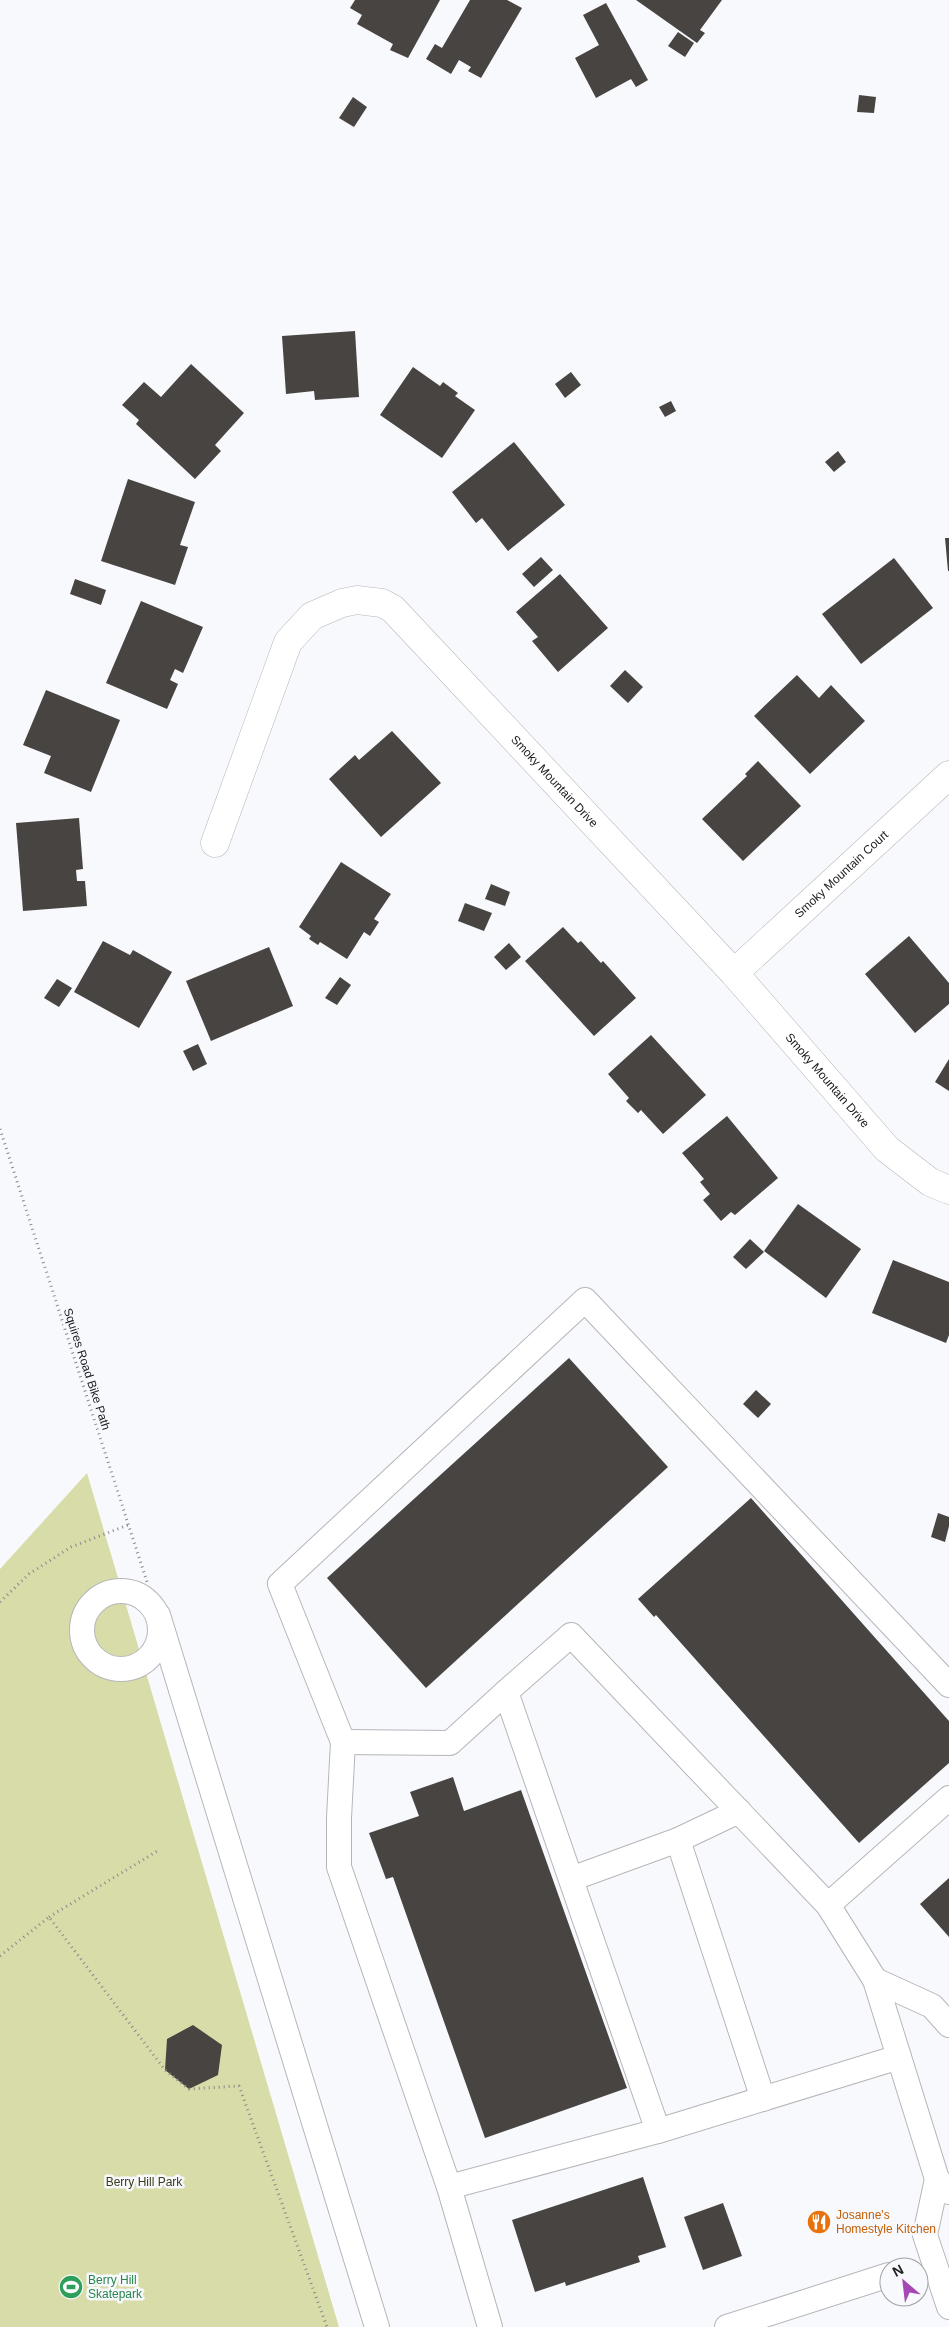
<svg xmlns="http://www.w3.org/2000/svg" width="949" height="2327" font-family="Helvetica,sans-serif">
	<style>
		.green { fill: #d8dca8 }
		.building { fill: #484442 }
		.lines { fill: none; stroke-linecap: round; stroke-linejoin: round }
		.lane-casing { stroke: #b6b6ba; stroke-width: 26 }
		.street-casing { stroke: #b6b6ba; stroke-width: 29 }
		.path { stroke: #89898c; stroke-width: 3; stroke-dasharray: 1 4; stroke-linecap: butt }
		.lane { stroke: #fff; stroke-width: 24 }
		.street { stroke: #fff; stroke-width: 28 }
		.labels { text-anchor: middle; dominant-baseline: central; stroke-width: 5; stroke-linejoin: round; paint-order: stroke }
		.street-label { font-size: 12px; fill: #202021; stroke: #f8f9fd }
		.park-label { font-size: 12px; fill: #3b3d19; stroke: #f8f9fd }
		.food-label { font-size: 12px; fill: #c56008; stroke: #f8f9fd; text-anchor: start }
		.leisure-label { font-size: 12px; fill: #27864d; stroke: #f8f9fd; text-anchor: start }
	</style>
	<rect width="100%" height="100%" fill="#f8f9fd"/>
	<!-- green -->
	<polygon class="green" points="87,1473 339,2327 0,2327 0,1569"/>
	<!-- building -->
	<g class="building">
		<polygon points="355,0 440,0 408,58 390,50 393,44 357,24 362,15 350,8"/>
		<polygon points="470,0 507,0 522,8 481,78 468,71 471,67 459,60 451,74 426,59 435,44 442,48"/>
		<polygon points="636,0 722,0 700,30 705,33 697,43"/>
		<polygon points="606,3 648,80 636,87 631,79 596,98 575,58 599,45 583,15"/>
		<polygon points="678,32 694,43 685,57 668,46"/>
		<polygon points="859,95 876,97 874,113 857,112"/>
		<polygon points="353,97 367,107 354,127 339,118"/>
		<polygon points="355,331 359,397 315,400 314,391 286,394 282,336"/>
		<polygon points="191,364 244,413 215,445 221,451 195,479 136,424 139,420 122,405 144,382 161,397"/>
		<polygon points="413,367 440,386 443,382 458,393 455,396 475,410 442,458 380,415"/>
		<polygon points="571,372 581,385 565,398 555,384"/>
		<polygon points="671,401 676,411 665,417 659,407"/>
		<polygon points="514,442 565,505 508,551 482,518 476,523 452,492"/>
		<polygon points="838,451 846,462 834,472 825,462"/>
		<polygon points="128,479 195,502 180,545 188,547 175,585 101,561"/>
		<polygon points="945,538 949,538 949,571 948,571"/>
		<polygon points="541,557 553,570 534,587 522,574"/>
		<polygon points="894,558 933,608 861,664 822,614"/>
		<polygon points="560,574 608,628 558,672 532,641 538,637 516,612"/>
		<polygon points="75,579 106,590 101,605 70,594"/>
		<polygon points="141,601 203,627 183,673 175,669 170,680 178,684 167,709 106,683"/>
		<polygon points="625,670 643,687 628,703 610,686"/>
		<polygon points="797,675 819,698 831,685 865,721 810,774 754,716"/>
		<polygon points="46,690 120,720 91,792 44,773 51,756 23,745"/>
		<polygon points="392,731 441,783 381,837 329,779 355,755 359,760"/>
		<polygon points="758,761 801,806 743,861 702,819 747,776 745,774"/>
		<polygon points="79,818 83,869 76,870 77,881 85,881 87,906 23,911 16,823"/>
		<polygon points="341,862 391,894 374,919 379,922 370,936 364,932 347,959 320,942 318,945 309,939 311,936 299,927"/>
		<polygon points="491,884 510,892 505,906 485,899"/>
		<polygon points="465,903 492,913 484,931 458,921"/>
		<polygon points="563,927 578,943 581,941 601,963 603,961 636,998 594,1036 525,961"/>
		<polygon points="909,936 949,983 949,1004 915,1033 865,974"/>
		<polygon points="103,941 130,955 133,950 172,972 139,1028 74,992"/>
		<polygon points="509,943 521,957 506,970 494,957"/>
		<polygon points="269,947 293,1006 211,1041 186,981"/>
		<polygon points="340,977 351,985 337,1005 325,998"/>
		<polygon points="57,979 72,988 59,1007 44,998"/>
		<polygon points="651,1035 706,1095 663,1134 641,1110 638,1113 626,1101 629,1098 608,1074"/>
		<polygon points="198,1044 207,1064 193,1071 183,1051"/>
		<polygon points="949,1059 949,1091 935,1082"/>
		<polygon points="727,1116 778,1178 735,1215 731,1212 721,1221 703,1200 710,1194 700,1182 704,1179 682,1153"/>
		<polygon points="798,1204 861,1249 826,1298 764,1251"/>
		<polygon points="750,1239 764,1252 746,1269 733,1257"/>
		<polygon points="893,1260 949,1282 949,1335 946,1343 872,1313"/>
		<polygon points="569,1358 668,1467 426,1688 327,1578"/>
		<polygon points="756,1390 771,1404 758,1418 743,1404"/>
		<polygon points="751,1498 949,1721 949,1763 859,1843 656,1615 654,1617 638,1599"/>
		<polygon points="938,1513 949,1517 949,1526 945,1542 931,1537"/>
		<polygon points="453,1777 464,1811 521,1790 627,2088 485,2138 393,1877 386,1879 369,1833 419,1816 410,1792"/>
		<polygon points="949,1878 949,1937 920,1904"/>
		<polygon points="193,2025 222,2045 218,2075 189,2089 165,2070 167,2039"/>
		<polygon points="643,2177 666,2247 638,2256 640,2262 566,2286 565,2282 535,2292 512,2220"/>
		<polygon points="723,2203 742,2256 703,2270 684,2217"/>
	</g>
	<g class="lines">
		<!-- lane casing -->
		<g class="lane-casing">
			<g id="lane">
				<circle cx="121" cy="1630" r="39"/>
				<polyline points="158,1615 377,2327"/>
				<polyline points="343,1742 450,1743 506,1692"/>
				<polyline points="739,1811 678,1840 763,2099"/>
				<polyline points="571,1879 678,1840"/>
				<polyline points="828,1905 949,1798"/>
				<polyline points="875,1980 932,2006 949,2025"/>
				<polyline points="658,2131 506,1692 571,1635 828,1905 875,1980 937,2179 949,2192"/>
				<polyline points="937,2179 925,2235 949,2307"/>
				<polyline points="449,2187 658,2131 899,2057"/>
				<polyline points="490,2327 449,2187 339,1867 339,1818 343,1742 280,1584 585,1300 949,1685"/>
				<polyline points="727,2327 889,2275"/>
			</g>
		</g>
		<!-- street casing -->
		<g class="street-casing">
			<g id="street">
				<path id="s1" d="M215,843L288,642L312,616L342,603L357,600L382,603L393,609L734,973L887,1149L930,1182L949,1190"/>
				<path id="s2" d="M734,973L949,775"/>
			</g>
		</g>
		<!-- path -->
		<g class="path">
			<polyline points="0,1129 148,1585"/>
			<polyline points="0,1602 29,1574 71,1547 128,1525"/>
			<polyline points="49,1917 159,1850"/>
			<polyline points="0,1956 49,1917 165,2070 189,2089 239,2086 327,2327"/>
		</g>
		<!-- lane -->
		<use href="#lane" class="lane"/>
		<!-- street -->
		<use href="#street" class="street"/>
	</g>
	<!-- icons -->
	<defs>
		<g id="restaurant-disc" transform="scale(1.25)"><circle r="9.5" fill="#e8710a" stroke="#f8f9fd"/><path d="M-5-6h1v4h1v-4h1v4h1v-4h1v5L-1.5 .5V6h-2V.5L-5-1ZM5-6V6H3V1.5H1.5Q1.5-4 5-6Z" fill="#fff"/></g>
		<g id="stadium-disc" transform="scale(1.25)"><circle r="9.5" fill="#2e9e5b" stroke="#f8f9fd"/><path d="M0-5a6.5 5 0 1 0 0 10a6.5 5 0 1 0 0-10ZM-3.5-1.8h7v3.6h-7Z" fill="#fff"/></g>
	</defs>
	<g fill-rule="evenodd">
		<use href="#restaurant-disc" x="819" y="2222"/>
		<use href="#stadium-disc" x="71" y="2287"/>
	</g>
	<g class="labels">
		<!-- street labels -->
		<g class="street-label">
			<text stroke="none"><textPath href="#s1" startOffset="571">Smoky Mountain Drive</textPath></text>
			<text stroke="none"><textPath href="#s2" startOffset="146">Smoky Mountain Court</textPath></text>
			<text stroke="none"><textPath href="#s1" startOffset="976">Smoky Mountain Drive</textPath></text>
			<text transform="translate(87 1369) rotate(72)">Squires Road Bike Path</text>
		</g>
		<!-- park labels -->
		<g class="park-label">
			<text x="144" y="2182">Berry Hill Park</text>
		</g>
		<!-- food labels -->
		<g class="food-label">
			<text x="836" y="2215">Josanne's<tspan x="836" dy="14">Homestyle Kitchen</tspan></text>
		</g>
		<!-- leisure labels -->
		<g class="leisure-label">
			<text x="88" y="2280">Berry Hill<tspan x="88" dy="14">Skatepark</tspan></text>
		</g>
	</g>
	<!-- north arrow -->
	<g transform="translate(904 2282) rotate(332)"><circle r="24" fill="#f8f9fd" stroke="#a2a2a5"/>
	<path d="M0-4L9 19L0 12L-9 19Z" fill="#a449b4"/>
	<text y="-8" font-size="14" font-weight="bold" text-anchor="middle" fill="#202021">N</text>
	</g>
</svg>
